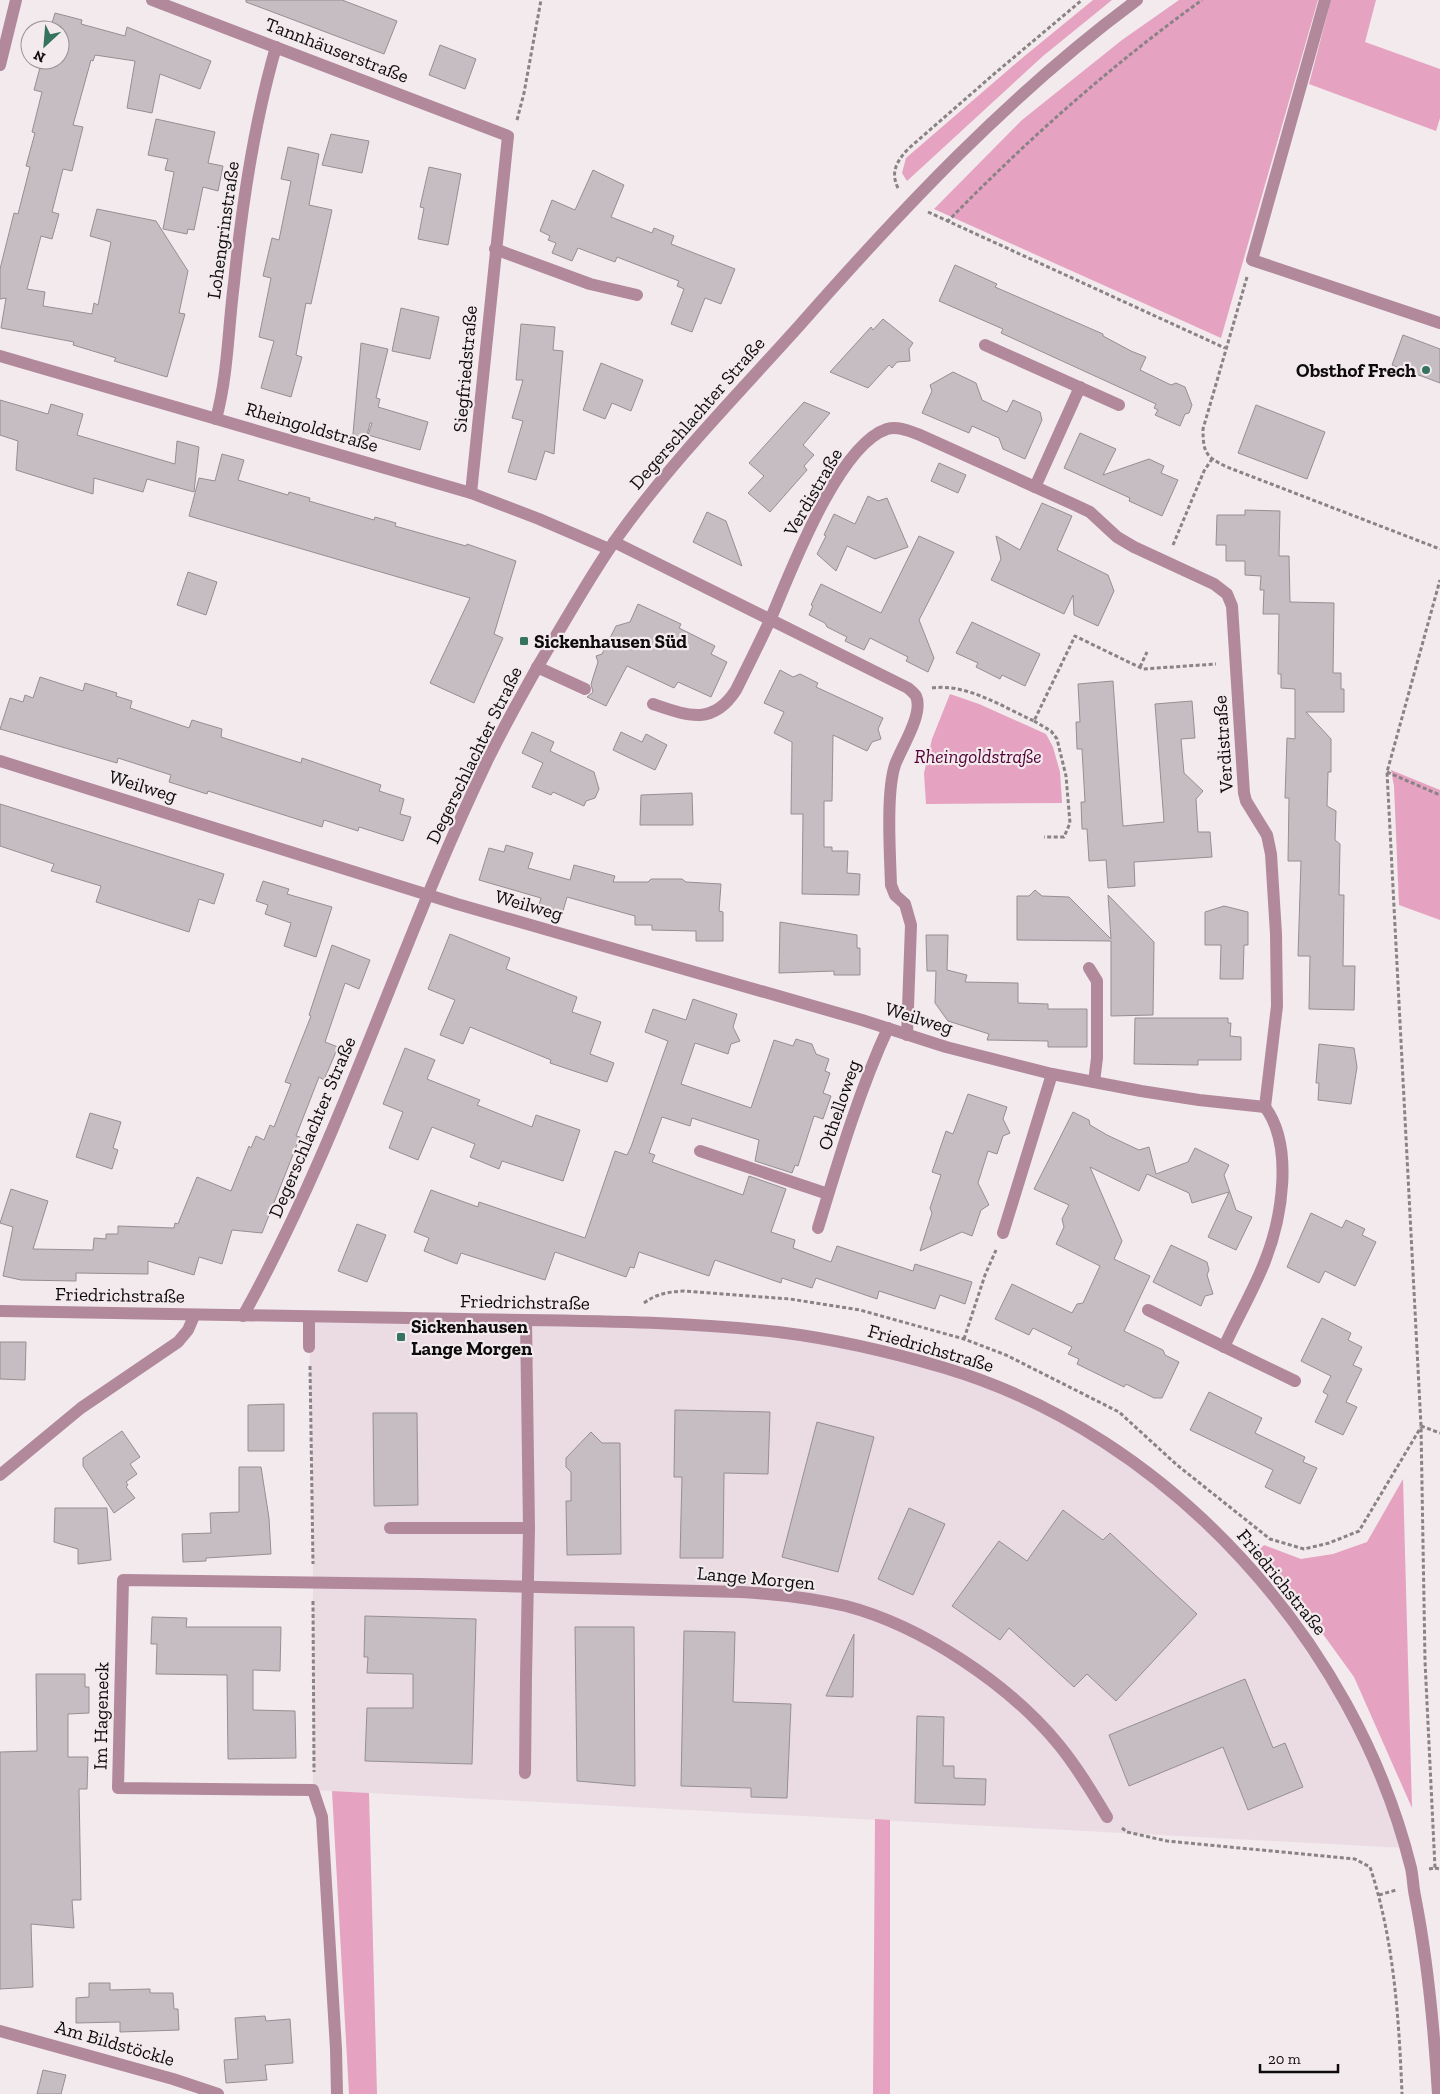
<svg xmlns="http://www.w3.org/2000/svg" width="1440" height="2094" font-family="'Zilla Slab',serif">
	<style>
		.built { fill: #ebdbe2 }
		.green { fill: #e5a2c1 }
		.building { fill: #c5bdc1; stroke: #968f92 }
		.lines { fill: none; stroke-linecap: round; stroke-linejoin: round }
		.path { stroke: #898385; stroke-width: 3; stroke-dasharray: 4 2.5; stroke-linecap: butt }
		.service { stroke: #b2899b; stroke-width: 12 }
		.minor { stroke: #b2899b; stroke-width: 12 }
		.tertiary { stroke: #b2899b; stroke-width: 12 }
		.poi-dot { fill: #35735f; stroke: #f2eaed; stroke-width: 2 }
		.labels { text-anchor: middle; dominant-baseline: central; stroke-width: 4.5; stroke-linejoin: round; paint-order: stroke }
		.street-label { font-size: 19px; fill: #0e0b0c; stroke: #f2eaed }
		.poi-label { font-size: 19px; font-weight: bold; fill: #0e0b0c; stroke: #f2eaed; text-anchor: start }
		.park-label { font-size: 19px; font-style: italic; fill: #540035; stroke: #f2eaed }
	</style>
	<rect width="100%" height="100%" fill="#f2eaed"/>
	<!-- built -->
	<polygon class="built" points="309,1317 780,1332 951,1370 1079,1428 1221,1536 1338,1688 1405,1848 313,1790 313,1521"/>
	<!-- green -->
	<g class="green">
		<polygon points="1093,0 1112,0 1043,56 907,181 902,173 906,158 1021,59"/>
		<polygon points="1179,0 1318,0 1221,338 934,209 1022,120 1122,40"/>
		<polygon points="1331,0 1376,0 1365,42 1440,69 1440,118 1436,131 1309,84"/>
		<polygon points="950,694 979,704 1046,734 1053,747 1060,772 1062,803 926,804 924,773 932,739"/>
		<polygon points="1391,770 1440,790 1440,920 1399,905 1394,786"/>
		<polygon points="1403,1479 1412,1808 1354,1677 1302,1605 1254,1555 1264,1545 1301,1559 1333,1554 1367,1542"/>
		<polygon points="332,1791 369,1793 377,2094 349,2094"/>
		<polygon points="875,1819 890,1820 890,2094 873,2094"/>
	</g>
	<!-- building -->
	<g class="building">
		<polygon points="246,0 342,0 397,21 384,54 246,2"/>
		<polygon points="55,13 82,20 81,24 125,36 127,27 211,61 200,89 160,74 152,113 127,108 135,61 95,55 93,61 91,60 73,125 83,127 72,171 63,169 52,212 59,214 52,239 41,236 27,289 45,292 43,306 92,314 94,303 98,305 111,242 90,236 97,209 156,221 188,271 179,313 185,314 167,377 114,361 116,358 73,345 74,342 1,328 6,298 0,299 0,269 14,213 18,214 30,167 26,166 35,133 32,132 42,92 34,90 42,60 60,60 60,30 50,30"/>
		<polygon points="440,45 476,59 465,89 429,75"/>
		<polygon points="156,119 215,132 208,163 223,166 218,191 203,187 194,230 188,229 187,234 163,229 174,172 165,170 168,159 148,155"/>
		<polygon points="331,134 369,141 362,173 322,165"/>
		<polygon points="288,147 319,154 309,205 332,210 311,304 306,303 296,355 302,357 291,397 261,388 274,341 259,337 271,278 263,276 272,238 279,240 291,181 281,179"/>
		<polygon points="429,167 461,174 448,245 418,239 424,208 420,207"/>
		<polygon points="593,170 624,185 611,217 652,233 654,228 674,236 671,244 735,269 721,304 705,298 692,332 671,324 684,289 677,286 679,281 617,257 615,262 578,248 572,261 552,253 556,243 548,240 550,236 540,231 552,200 575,210"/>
		<polygon points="955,265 997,284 995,287 1103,334 1103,336 1131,351 1146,357 1140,370 1171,385 1176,383 1185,387 1192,405 1189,413 1185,414 1180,426 1155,415 1158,410 1154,408 1156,404 1001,333 1003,329 939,301"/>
		<polygon points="401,308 439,317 430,359 392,351"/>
		<polygon points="883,319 913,343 909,349 910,361 897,362 892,368 889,365 868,388 830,372 871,327 873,330"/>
		<polygon points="521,324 555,327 553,350 563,351 554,454 545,451 536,480 508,472 523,421 512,418 523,380 516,380"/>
		<polygon points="1403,335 1440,349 1440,383 1392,365"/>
		<polygon points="361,343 388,349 376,398 380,399 378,407 428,422 420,450 368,435 372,423 370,423 364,447 352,445"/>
		<polygon points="601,363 643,380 631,411 612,403 605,419 583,410"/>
		<polygon points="953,372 976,383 982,400 1007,412 1013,400 1040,412 1042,420 1025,459 1003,449 999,438 972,426 969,433 922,413 932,391 930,385"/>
		<polygon points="0,400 48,414 51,404 83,414 77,435 175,464 177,441 199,447 194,492 147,479 143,492 94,478 93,494 16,470 18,441 0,435"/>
		<polygon points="804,402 830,413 803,445 814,455 804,466 807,470 770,512 748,493 764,476 749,463"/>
		<polygon points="1256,405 1325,432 1307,479 1238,453"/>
		<polygon points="1080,433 1116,449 1103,475 1149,459 1164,466 1161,473 1178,480 1162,516 1129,501 1130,498 1064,468"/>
		<polygon points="222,454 244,460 238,480 288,495 289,492 310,498 309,501 374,520 375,517 396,523 395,526 466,546 467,544 516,561 494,634 503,638 474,703 430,683 470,598 189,516 199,478 215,481"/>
		<polygon points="939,463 966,475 958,493 931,481"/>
		<polygon points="868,496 878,501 887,498 908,547 875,559 847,546 836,571 817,554 826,536 824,535 834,514 855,524"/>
		<polygon points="1042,503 1072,516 1057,550 1108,575 1114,591 1098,626 1074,615 1073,595 1064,614 991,580 1001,559 996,536 1020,550"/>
		<polygon points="1245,510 1280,511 1279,556 1289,556 1290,602 1334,603 1333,673 1341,673 1341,689 1344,689 1344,712 1306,712 1331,739 1331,772 1328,772 1327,806 1336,811 1335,840 1340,844 1339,895 1344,895 1343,966 1355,966 1354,1010 1309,1009 1310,956 1298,956 1301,861 1288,861 1289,798 1285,798 1287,738 1295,739 1295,689 1281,688 1281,674 1278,674 1279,614 1263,614 1264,590 1260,590 1261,576 1245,575 1245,561 1226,561 1226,545 1216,545 1217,515 1245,515"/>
		<polygon points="707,512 726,521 742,566 693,542"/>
		<polygon points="919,536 954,552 919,620 934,658 928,672 906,661 908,657 870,638 864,650 845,641 847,637 827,627 825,623 809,615 813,606 811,605 821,584 881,613"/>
		<polygon points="188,572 217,582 206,615 177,605"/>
		<polygon points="638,604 681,624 679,628 715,646 711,654 727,662 711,697 678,682 674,688 627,666 606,706 587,697 593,692 591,684 598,662 596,656 602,654 616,626 630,622"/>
		<polygon points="972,622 1040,654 1025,686 1002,675 1000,679 976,667 978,663 956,653"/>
		<polygon points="780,670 793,677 800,674 818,683 816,687 883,718 878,729 881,739 872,742 867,751 833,735 832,801 824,801 824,847 832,847 832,851 848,851 847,873 860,874 859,895 802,894 803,814 791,814 792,742 774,733 784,712 764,703"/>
		<polygon points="40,677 83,691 85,683 117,693 116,696 132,701 130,708 189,728 192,720 222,729 221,737 301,763 302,758 381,785 379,791 404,799 400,814 411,817 403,841 359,827 358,831 324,820 322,827 208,791 207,794 169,782 171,775 118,758 117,763 0,729 10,698 23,702 25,695 33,698"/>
		<polygon points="1113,681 1123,826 1164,822 1155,704 1192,701 1195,738 1181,739 1184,773 1203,791 1196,799 1198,832 1210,832 1212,857 1134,862 1135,886 1108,888 1106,860 1089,861 1087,829 1082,829 1081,802 1085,802 1082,749 1077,749 1076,722 1080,722 1078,684"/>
		<polygon points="532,732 554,742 550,751 594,772 599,789 595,798 586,801 584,806 553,792 551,795 532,787 543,763 522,753"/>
		<polygon points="621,732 642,742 646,734 667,745 655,770 613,750"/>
		<polygon points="692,793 693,825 640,825 641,795"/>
		<polygon points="0,804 224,874 214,904 199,899 189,932 96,902 101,886 51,871 54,864 0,846"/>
		<polygon points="506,845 533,853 528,868 570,880 574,865 615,876 613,882 648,882 651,879 682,879 686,882 721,884 719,911 723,912 723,941 696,941 696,931 652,930 652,925 635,925 635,916 567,897 561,918 537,911 541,898 479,880 489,848 504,852"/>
		<polygon points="263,881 289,889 287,894 332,907 316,957 284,946 291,923 265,914 268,905 256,901"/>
		<polygon points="1035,890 1042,896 1069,897 1111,939 1108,895 1154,942 1153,1015 1111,1016 1111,941 1017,940 1017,896 1029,896"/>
		<polygon points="1224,906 1248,912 1248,945 1244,945 1243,979 1220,979 1221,945 1205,945 1205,912"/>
		<polygon points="780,922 857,935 857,948 860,948 860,975 834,975 834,971 779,973"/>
		<polygon points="450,934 510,958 506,969 577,997 572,1012 601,1022 590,1054 614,1063 607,1082 550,1063 551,1060 470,1027 463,1044 440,1035 455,1000 428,989"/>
		<polygon points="926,935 948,935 947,970 967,975 965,982 1018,983 1018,1003 1048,1004 1048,1009 1087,1009 1087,1047 1048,1047 1048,1041 987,1040 989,1034 948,1021 935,1003 936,971 927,971"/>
		<polygon points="332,945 370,960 359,989 345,983 325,1042 338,1047 324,1080 319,1077 296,1136 300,1137 262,1233 232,1230 222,1264 199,1257 194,1275 148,1261 148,1274 76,1273 76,1281 21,1280 3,1276 13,1227 0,1223 11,1189 48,1201 33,1249 93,1250 94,1238 106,1239 106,1234 118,1234 118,1226 174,1228 175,1223 178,1224 197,1177 231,1191 249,1146 251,1148 256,1136 264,1140 270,1125 274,1127 291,1084 285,1082 311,1016 309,1015"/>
		<polygon points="693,999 737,1014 733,1027 740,1041 731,1044 728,1054 695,1043 681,1084 751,1108 774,1040 793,1046 796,1039 812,1044 816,1054 829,1059 825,1071 830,1073 823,1093 831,1096 823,1119 814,1116 798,1166 795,1165 792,1173 755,1161 759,1140 692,1118 690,1126 662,1117 649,1153 655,1155 652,1162 743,1195 749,1176 786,1189 771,1232 795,1240 793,1248 831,1262 837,1246 913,1271 915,1264 972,1282 965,1304 940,1295 935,1309 879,1291 877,1299 816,1278 812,1288 782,1278 781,1283 715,1260 709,1276 639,1252 634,1268 630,1267 626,1277 555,1252 545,1280 461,1253 457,1264 424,1251 429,1238 414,1232 431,1190 478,1207 479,1202 585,1238 615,1151 627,1155 631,1147 668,1041 645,1032 653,1009 686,1020"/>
		<polygon points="1135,1018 1228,1018 1228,1023 1231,1023 1230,1036 1241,1037 1241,1060 1198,1060 1198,1065 1134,1064"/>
		<polygon points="1319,1044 1354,1048 1357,1067 1351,1104 1318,1100 1319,1083 1316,1083"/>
		<polygon points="405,1048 435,1060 427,1079 480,1100 477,1105 532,1127 536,1115 580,1130 563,1181 502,1161 499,1169 470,1157 475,1144 432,1127 418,1160 389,1148 403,1112 383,1104"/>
		<polygon points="968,1094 1007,1107 1003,1119 1010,1133 1003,1136 997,1154 988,1151 978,1183 989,1205 981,1210 972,1236 962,1232 920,1251 932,1213 930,1208 941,1175 932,1172 946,1131 953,1134"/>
		<polygon points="1073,1112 1089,1120 1090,1125 1107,1135 1139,1150 1149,1147 1156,1174 1188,1162 1195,1148 1229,1165 1224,1175 1236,1210 1252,1217 1236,1250 1208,1237 1229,1192 1192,1203 1189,1193 1147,1174 1139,1191 1090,1167 1122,1241 1114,1259 1150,1276 1124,1331 1163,1350 1165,1355 1179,1362 1162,1398 1154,1398 1126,1384 1124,1387 1077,1364 1079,1359 1068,1354 1072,1347 1033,1328 1029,1335 995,1319 1012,1284 1072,1313 1077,1304 1083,1303 1100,1266 1056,1244 1064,1227 1062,1219 1069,1205 1034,1189"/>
		<polygon points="90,1113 121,1122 113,1148 118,1150 112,1169 76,1157"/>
		<polygon points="1311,1213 1342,1228 1346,1220 1365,1229 1362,1235 1376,1242 1355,1286 1325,1271 1319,1283 1287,1267"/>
		<polygon points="357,1224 386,1235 367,1282 338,1271"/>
		<polygon points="1171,1245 1207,1262 1209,1270 1207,1275 1213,1294 1205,1296 1201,1306 1153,1282"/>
		<polygon points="1322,1318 1351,1333 1348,1340 1362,1347 1353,1365 1362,1369 1346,1402 1357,1407 1343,1435 1315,1422 1328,1395 1323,1392 1331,1376 1301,1361"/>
		<polygon points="0,1342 26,1342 25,1380 0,1379"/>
		<polygon points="1209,1392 1262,1418 1255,1433 1305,1457 1303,1462 1317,1468 1300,1504 1265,1487 1273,1470 1190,1430"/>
		<polygon points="284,1404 284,1451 248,1451 248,1405"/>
		<polygon points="675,1410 770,1412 768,1474 724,1473 723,1558 680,1558 682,1477 674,1477"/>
		<polygon points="373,1413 417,1413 418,1505 374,1506"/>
		<polygon points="817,1422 874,1437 838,1572 782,1557"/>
		<polygon points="122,1431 140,1457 130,1464 137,1474 126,1482 128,1485 126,1487 135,1498 114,1513 83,1466 83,1458"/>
		<polygon points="591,1432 602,1443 620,1443 621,1554 567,1555 566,1501 571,1501 571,1472 566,1467 566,1458"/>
		<polygon points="239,1467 261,1467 269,1518 271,1554 206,1558 206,1561 183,1562 182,1534 211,1533 210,1513 239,1512"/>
		<polygon points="55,1508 107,1508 111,1560 78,1564 78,1549 54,1542"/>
		<polygon points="909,1508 945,1524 913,1595 878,1579"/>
		<polygon points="1063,1510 1103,1540 1110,1533 1197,1614 1116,1701 1087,1674 1074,1687 1009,1628 1000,1640 952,1606 999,1541 1027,1561"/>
		<polygon points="365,1616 476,1619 472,1764 365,1761 367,1708 413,1708 413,1674 367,1673 368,1657 364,1657"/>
		<polygon points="152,1617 187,1618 186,1627 281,1627 280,1671 253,1670 253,1710 295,1711 296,1758 228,1759 227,1675 156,1674 157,1644 151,1644"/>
		<polygon points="575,1627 634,1627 635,1786 577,1781"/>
		<polygon points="684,1631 735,1632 733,1702 791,1704 787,1798 751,1797 751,1788 681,1786"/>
		<polygon points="854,1634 853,1697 826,1696"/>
		<polygon points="36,1674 85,1674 85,1687 89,1687 89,1713 68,1714 68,1757 88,1757 87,1789 79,1789 81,1900 72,1900 74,1928 31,1924 33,1987 0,1989 0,1752 37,1751"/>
		<polygon points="1245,1679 1273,1748 1285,1743 1303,1787 1248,1810 1223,1747 1129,1786 1109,1735"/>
		<polygon points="917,1716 944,1717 943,1766 954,1766 954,1778 986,1779 985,1805 915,1803"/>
		<polygon points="89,1983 110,1983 110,1990 150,1989 150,1993 173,1993 174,2009 178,2009 179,2030 120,2032 120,2022 76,2023 76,1998 89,1997"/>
		<polygon points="265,2016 266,2021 290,2019 293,2063 265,2065 267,2080 226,2083 224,2060 238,2059 235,2018"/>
		<polygon points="43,2070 66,2075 61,2094 37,2094"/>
	</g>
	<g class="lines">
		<!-- path -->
		<g class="path">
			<polyline points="517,120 524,93 541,0"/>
			<path d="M898,188C890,172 897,161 908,149L994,74L1082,0"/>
			<polyline points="928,212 1225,348"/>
			<path d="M947,222C1026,141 1110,66 1202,0"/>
			<path d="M1247,277L1203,429C1203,453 1206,457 1227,467L1440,549"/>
			<polyline points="1173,545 1204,471 1212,459"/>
			<polyline points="1140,667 1147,652"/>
			<path d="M932,688C966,683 1003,707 1034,721L1075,636L1143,669L1216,664"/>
			<polyline points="1034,721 1051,731 1057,739 1066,776 1070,823 1064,837 1044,837"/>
			<polyline points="1387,772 1440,795"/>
			<path d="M644,1303C656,1294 668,1292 683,1291L790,1299L860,1310L964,1339L1006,1355L1119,1412L1177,1465L1270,1539L1304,1549L1329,1543L1359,1531L1421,1427"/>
			<polyline points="964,1339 985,1275 996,1250"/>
			<polyline points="310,1366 313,1564"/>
			<polyline points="1421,1426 1440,1433"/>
			<polyline points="313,1601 314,1772"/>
			<path d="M1122,1828L1127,1832L1167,1841L1355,1859L1370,1867C1394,1939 1399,2019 1402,2094"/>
			<polyline points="1435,1868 1440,1869"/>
			<polyline points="1429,1869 1435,1868 1425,1661 1421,1426 1387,772 1440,580"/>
			<polyline points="1379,1895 1396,1890"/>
		</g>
		<!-- service -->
		<g class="service">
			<polyline points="1325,0 1252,260 1440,323"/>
			<polyline points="985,345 1119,405"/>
			<polyline points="1035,487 1080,387"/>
			<polyline points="537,667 585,689"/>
			<polyline points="1089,968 1097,981 1097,1058 1094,1082"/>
			<polyline points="309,1317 309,1347"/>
			<polyline points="390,1528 529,1528"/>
		</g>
		<!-- minor -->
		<g class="minor">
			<polyline points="152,0 508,136 471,493"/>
			<polyline points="0,65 16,0"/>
			<polyline points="495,249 590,284 637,295"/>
			<polyline points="0,356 471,493 539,519 609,549"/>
			<path d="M216,419C228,375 228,329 234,283C242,204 254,123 276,47"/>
			<path d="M614,542L908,688C910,690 914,693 916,696C924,714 901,748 895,765C886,792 890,854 891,885L895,895L905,904L911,925L907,1035"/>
			<path d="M653,704C688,716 713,726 736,690C748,666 760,642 771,618C791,571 838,445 887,429C898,426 909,431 920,435L1073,504L1090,512L1117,537L1134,547L1214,584L1227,594L1232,606L1244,793L1246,801L1267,835L1271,854L1276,934L1277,1006L1265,1107"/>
			<polyline points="0,761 457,904 862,1020 946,1047 1052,1074 1141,1091 1199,1100 1265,1107"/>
			<polyline points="700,1151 828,1194"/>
			<path d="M818,1228C838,1162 859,1091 888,1028"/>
			<polyline points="1003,1233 1052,1074"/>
			<polyline points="1148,1310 1295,1381"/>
			<path d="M1224,1347C1237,1318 1254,1290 1265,1261C1282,1218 1294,1146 1265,1107"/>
			<polyline points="0,1475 81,1408 178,1342 188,1330 194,1316"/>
			<polyline points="525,1773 526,1676 529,1528 526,1321"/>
			<polyline points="0,2031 173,2079 218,2094"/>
			<path d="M337,2094L336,2049L322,1817L313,1790L118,1788L123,1580L420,1584L741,1592C776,1594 812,1598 846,1606C922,1626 1009,1684 1059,1745C1077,1767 1092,1792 1107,1817"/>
		</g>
		<!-- tertiary -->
		<g class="tertiary">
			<path d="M0,1311C155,1314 310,1317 465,1319C569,1321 675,1320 778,1332C835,1339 891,1352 945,1368C1170,1435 1355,1642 1411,1868C1413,1877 1413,1887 1415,1896C1428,1962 1434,2027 1438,2094"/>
			<path d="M243,1316C342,1138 400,942 488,759C511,713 536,668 563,624C581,594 598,564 619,535C672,461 738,394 799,326C902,209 1011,93 1137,0"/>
		</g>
	</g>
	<!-- markers -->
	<g class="poi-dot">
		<circle cx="1426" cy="370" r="5"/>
		<rect x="519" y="636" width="10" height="10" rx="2.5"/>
		<rect x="396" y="1332" width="10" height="10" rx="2.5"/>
	</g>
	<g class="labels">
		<!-- street labels -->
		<g class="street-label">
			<text transform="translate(337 50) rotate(21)">Tannhäuserstraße</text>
			<text transform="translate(223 230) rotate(-82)">Lohengrinstraße</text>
			<text transform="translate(465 369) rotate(-85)">Siegfriedstraße</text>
			<text transform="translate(697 413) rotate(-49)">Degerschlachter Straße</text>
			<text transform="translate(312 427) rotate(16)">Rheingoldstraße</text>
			<text transform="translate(813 492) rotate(-60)">Verdistraße</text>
			<text transform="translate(1223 744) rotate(-94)">Verdistraße</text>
			<text transform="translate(474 755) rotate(-64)">Degerschlachter Straße</text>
			<text transform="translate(143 786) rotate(17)">Weilweg</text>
			<text transform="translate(529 905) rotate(16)">Weilweg</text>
			<text transform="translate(919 1018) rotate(17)">Weilweg</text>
			<text transform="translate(839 1105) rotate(-71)">Othelloweg</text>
			<text transform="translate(312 1127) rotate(-67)">Degerschlachter Straße</text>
			<text transform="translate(120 1295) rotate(1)">Friedrichstraße</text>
			<text transform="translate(525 1302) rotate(1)">Friedrichstraße</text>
			<text transform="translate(931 1348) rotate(16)">Friedrichstraße</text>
			<text transform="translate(756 1578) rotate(5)">Lange Morgen</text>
			<text transform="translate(1282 1582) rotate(51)">Friedrichstraße</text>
			<text transform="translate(101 1716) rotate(-89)">Im Hageneck</text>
			<text transform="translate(115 2043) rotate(16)">Am Bildstöckle</text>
		</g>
		<!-- poi labels -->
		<g class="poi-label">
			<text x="1416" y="370" text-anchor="end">Obsthof Frech</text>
			<text x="534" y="641">Sickenhausen Süd</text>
			<text x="411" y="1326">Sickenhausen<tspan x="411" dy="22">Lange Morgen</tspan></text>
		</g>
		<!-- park labels -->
		<g class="park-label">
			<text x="978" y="756">Rheingoldstraße</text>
		</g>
	</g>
	<!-- north arrow -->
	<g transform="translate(45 45) rotate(206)"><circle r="24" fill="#f2eaed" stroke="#979193"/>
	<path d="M0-4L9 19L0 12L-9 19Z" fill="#35735f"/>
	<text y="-8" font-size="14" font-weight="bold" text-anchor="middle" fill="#0e0b0c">N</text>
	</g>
	<!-- scale -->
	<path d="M1260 2064v8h78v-8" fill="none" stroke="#0e0b0c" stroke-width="2.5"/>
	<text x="1268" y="2064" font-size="15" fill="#0e0b0c" stroke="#f2eaed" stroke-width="4" paint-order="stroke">20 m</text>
</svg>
